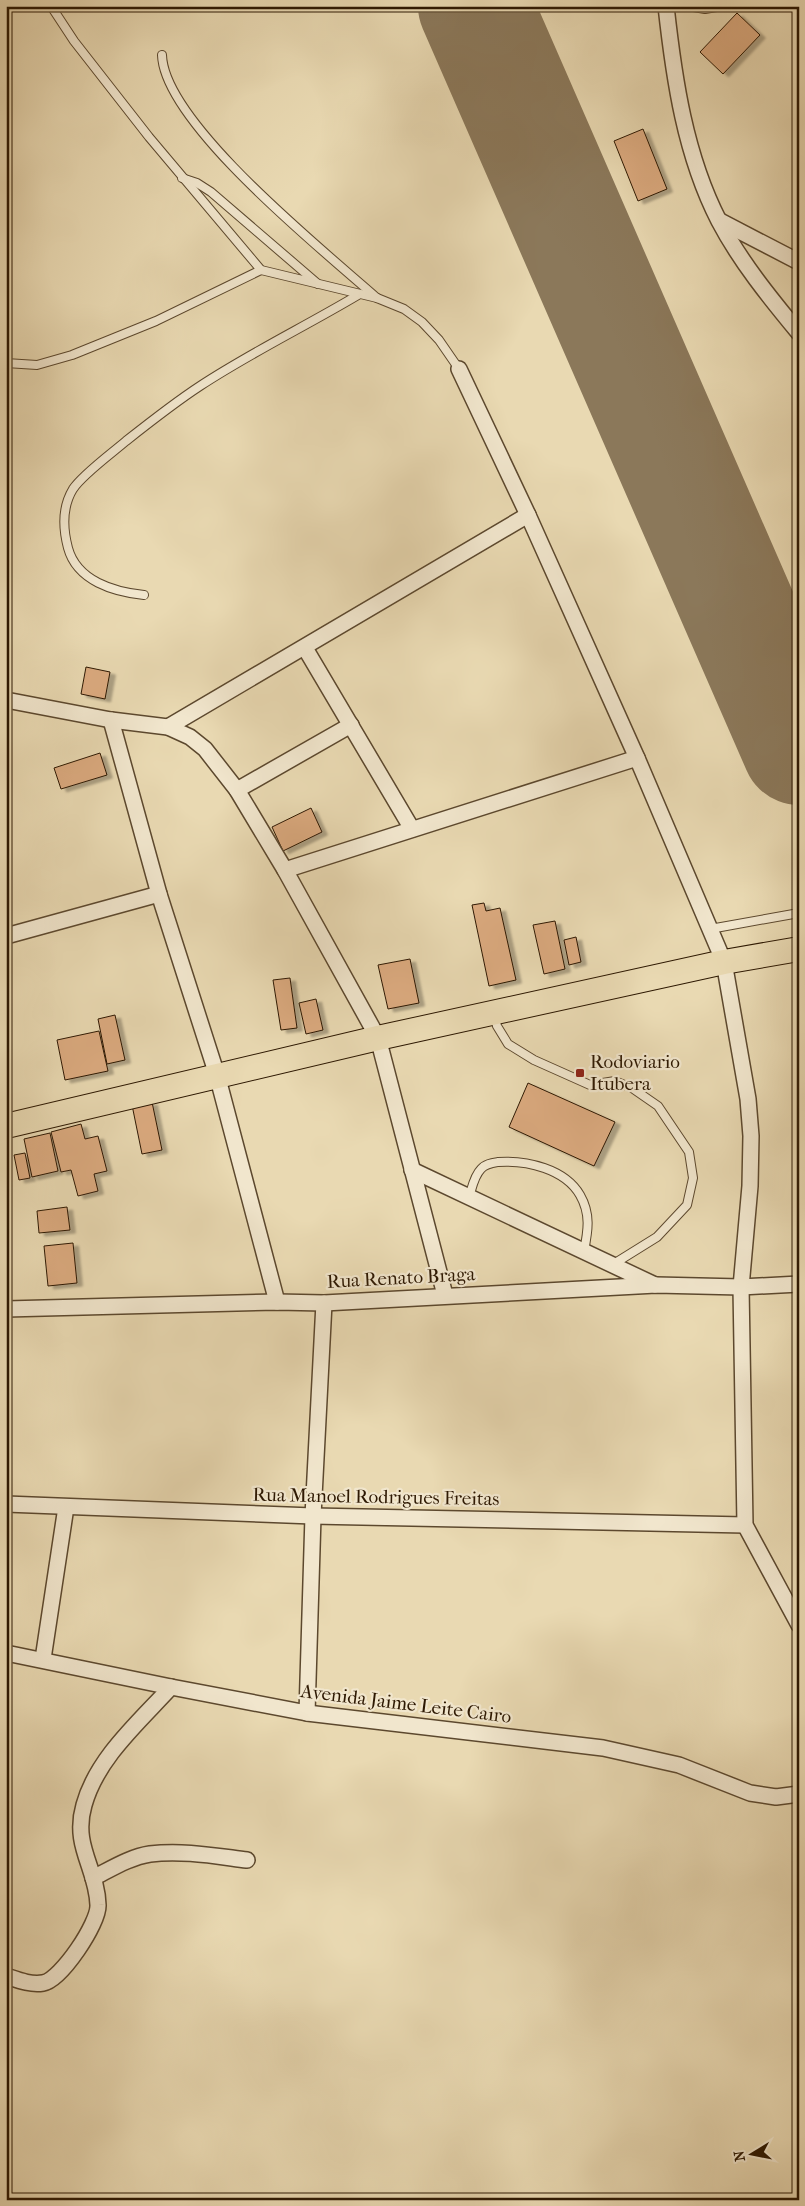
<svg xmlns="http://www.w3.org/2000/svg" width="805" height="2206" font-family="'IM FELL French Canon',serif">
	<style>
		.lines { fill: none; stroke-linecap: round; stroke-linejoin: round }
		.runway { stroke: #8b785a; stroke-width: 114 }
		.building { fill: #dbaa7f; stroke: #2d1802; filter: url(#shadow) }
		.lane-casing { stroke: #5c482e; stroke-width: 10 }
		.street-casing { stroke: #5c482e; stroke-width: 18 }
		.primary-casing { stroke: #2d1802; stroke-width: 26 }
		.lane { stroke: #f1e6cd; stroke-width: 8 }
		.street { stroke: #f1e6cd; stroke-width: 15 }
		.primary { stroke: #e9d9b2; stroke-width: 24 }
		.poi-dot { fill: #8f2418; stroke: #f1e6cd; stroke-width: 2 }
		.labels { text-anchor: middle; dominant-baseline: central; stroke-width: 4.5; stroke-linejoin: round; paint-order: stroke }
		.poi-label { font-size: 19px; fill: #2d1802; stroke: #f1e6cd; text-anchor: start }
		.street-label { font-size: 19px; fill: #2d1802; stroke: #f1e6cd }
	</style>
	<defs>
		<filter id="shadow"><feDropShadow dx="5.5" dy="3" stdDeviation="1" flood-color="#0004"/></filter>
	</defs>
	<rect width="100%" height="100%" fill="#e9d9b2"/>
	<filter id="stains"><feTurbulence type="fractalNoise" baseFrequency=".004" numOctaves="4"/><feColorMatrix values="0 0 0 0 .2 0 0 0 0 .09 0 0 0 0 .02 0 0 0 .5 -.17"/></filter>
	<radialGradient id="worn" r=".72"><stop offset=".6" stop-color="#630" stop-opacity="0"/><stop offset="1" stop-color="#630" stop-opacity=".3"/></radialGradient>
	<g class="lines">
		<!-- runway -->
		<polyline class="runway" points="475,6 799,748"/>
	</g>
	<!-- building -->
	<g class="building">
		<polygon points="737,13 760,35 723,74 700,52"/>
		<polygon points="643,129 667,189 638,201 614,141"/>
		<polygon points="86,667 110,672 105,699 81,694"/>
		<polygon points="100,753 107,775 61,789 54,768"/>
		<polygon points="311,808 322,832 283,851 272,827"/>
		<polygon points="484,903 486,911 500,908 516,980 489,986 472,905"/>
		<polygon points="555,921 565,969 544,974 533,925"/>
		<polygon points="576,937 581,962 569,965 564,940"/>
		<polygon points="410,959 419,1003 388,1009 378,965"/>
		<polygon points="290,978 297,1028 281,1030 273,980"/>
		<polygon points="316,999 323,1030 306,1034 299,1003"/>
		<polygon points="115,1015 125,1060 107,1064 98,1019"/>
		<polygon points="99,1031 108,1071 65,1080 57,1040"/>
		<polygon points="528,1083 615,1122 594,1166 509,1127"/>
		<polygon points="152,1102 162,1150 142,1154 132,1105"/>
		<polygon points="81,1124 85,1139 98,1136 107,1171 94,1174 98,1191 78,1196 71,1170 61,1172 51,1132"/>
		<polygon points="50,1133 58,1171 32,1177 24,1139"/>
		<polygon points="25,1153 30,1178 19,1180 14,1155"/>
		<polygon points="67,1207 70,1230 39,1233 37,1211"/>
		<polygon points="73,1243 77,1283 48,1286 44,1246"/>
	</g>
	<g class="lines">
		<!-- lane casing -->
		<g class="lane-casing">
			<g id="lane">
				<polyline points="51,6 74,41 149,137 261,270 377,298 404,309 422,322 439,340 459,369"/>
				<polyline points="688,6 705,9 722,6"/>
				<path d="M162,55C164,123 324,251 377,298"/>
				<polyline points="182,178 197,183 211,192 318,284"/>
				<polyline points="6,363 37,365 72,355 156,321 261,270"/>
				<path d="M144,595C114,592 77,581 68,548C63,529 62,507 73,489C82,475 112,453 126,441C150,422 174,403 200,386C250,353 306,326 358,295"/>
				<polyline points="710,929 799,913"/>
				<polyline points="494,1015 497,1026 508,1044 534,1060 590,1085 615,1081 632,1088 658,1106 689,1152 693,1178 687,1205 657,1237 612,1265"/>
				<path d="M469,1197C472,1188 474,1176 481,1169C485,1164 492,1163 498,1162C527,1160 565,1169 580,1195C591,1214 588,1231 584,1251"/>
			</g>
		</g>
		<!-- street casing -->
		<g class="street-casing">
			<g id="street">
				<path d="M666,6C674,79 685,155 719,221C740,261 770,298 799,333"/>
				<polyline points="720,221 799,262"/>
				<polyline points="459,369 528,515 637,758 724,962 748,1099 751,1136 750,1186 741,1287 745,1525 799,1625"/>
				<polyline points="305,648 412,829"/>
				<polyline points="6,700 111,720 168,727 190,737 205,749 237,790 285,870 378,1038 445,1295"/>
				<polyline points="111,720 159,894 217,1075 277,1302"/>
				<polyline points="168,727 528,515"/>
				<polyline points="237,790 351,725"/>
				<polyline points="285,870 637,758"/>
				<polyline points="6,936 159,894"/>
				<polyline points="412,1170 655,1285"/>
				<polyline points="6,1309 277,1302 324,1303 656,1285 741,1287 799,1284"/>
				<polyline points="6,1504 313,1516 745,1525"/>
				<polyline points="6,1653 171,1687 307,1713 603,1748 679,1765 750,1793 776,1797 799,1794"/>
				<polyline points="43,1659 66,1507"/>
				<polyline points="307,1713 313,1516 324,1303"/>
				<path d="M93,1878C111,1869 130,1857 150,1854C182,1850 215,1856 247,1860"/>
				<path d="M6,1976C18,1980 30,1985 43,1983C61,1980 99,1923 98,1905C97,1868 72,1846 84,1805C97,1758 139,1722 171,1687"/>
			</g>
		</g>
		<!-- primary casing -->
		<g class="primary-casing">
			<polyline id="primary" points="6,1126 378,1038 724,962 799,949"/>
		</g>
		<!-- lane -->
		<use href="#lane" class="lane"/>
		<!-- street -->
		<use href="#street" class="street"/>
		<!-- primary -->
		<use href="#primary" class="primary"/>
	</g>
	<!-- markers -->
	<rect class="poi-dot" x="575" y="1068" width="10" height="10" rx="2.5"/>
	<g class="labels">
		<!-- poi labels -->
		<g class="poi-label">
			<text x="590" y="1062">Rodoviario<tspan x="590" dy="22">Itubera</tspan></text>
		</g>
		<!-- street labels -->
		<g class="street-label">
			<text transform="translate(401 1278) rotate(-3)">Rua Renato Braga</text>
			<text transform="translate(376 1497) rotate(1)">Rua Manoel Rodrigues Freitas</text>
			<text transform="translate(406 1704) rotate(7)">Avenida Jaime Leite Cairo</text>
		</g>
	</g>
	<!-- margin -->
	<rect width="805" height="2206" fill="none" stroke="#e9d9b2" stroke-width="25"/>
	<rect x="8" y="8" width="790" height="2191" fill="none" stroke="#2d1802" stroke-width="2.5"/>
	<rect x="12" y="12" width="780" height="2181" fill="none" stroke="#2d1802"/>
	<!-- north arrow -->
	<g transform="translate(752 2154) rotate(260)" stroke="#f1e6cd" stroke-width="4" paint-order="stroke">
	<path d="M0-4L9 19L0 12L-9 19Z" fill="#2d1802"/>
	<text y="-8" font-size="14" font-weight="bold" text-anchor="middle" fill="#2d1802">N</text>
	</g>
	<rect width="100%" height="100%" filter="url(#stains)"/>
	<rect width="100%" height="100%" fill="url(#worn)"/>
</svg>
